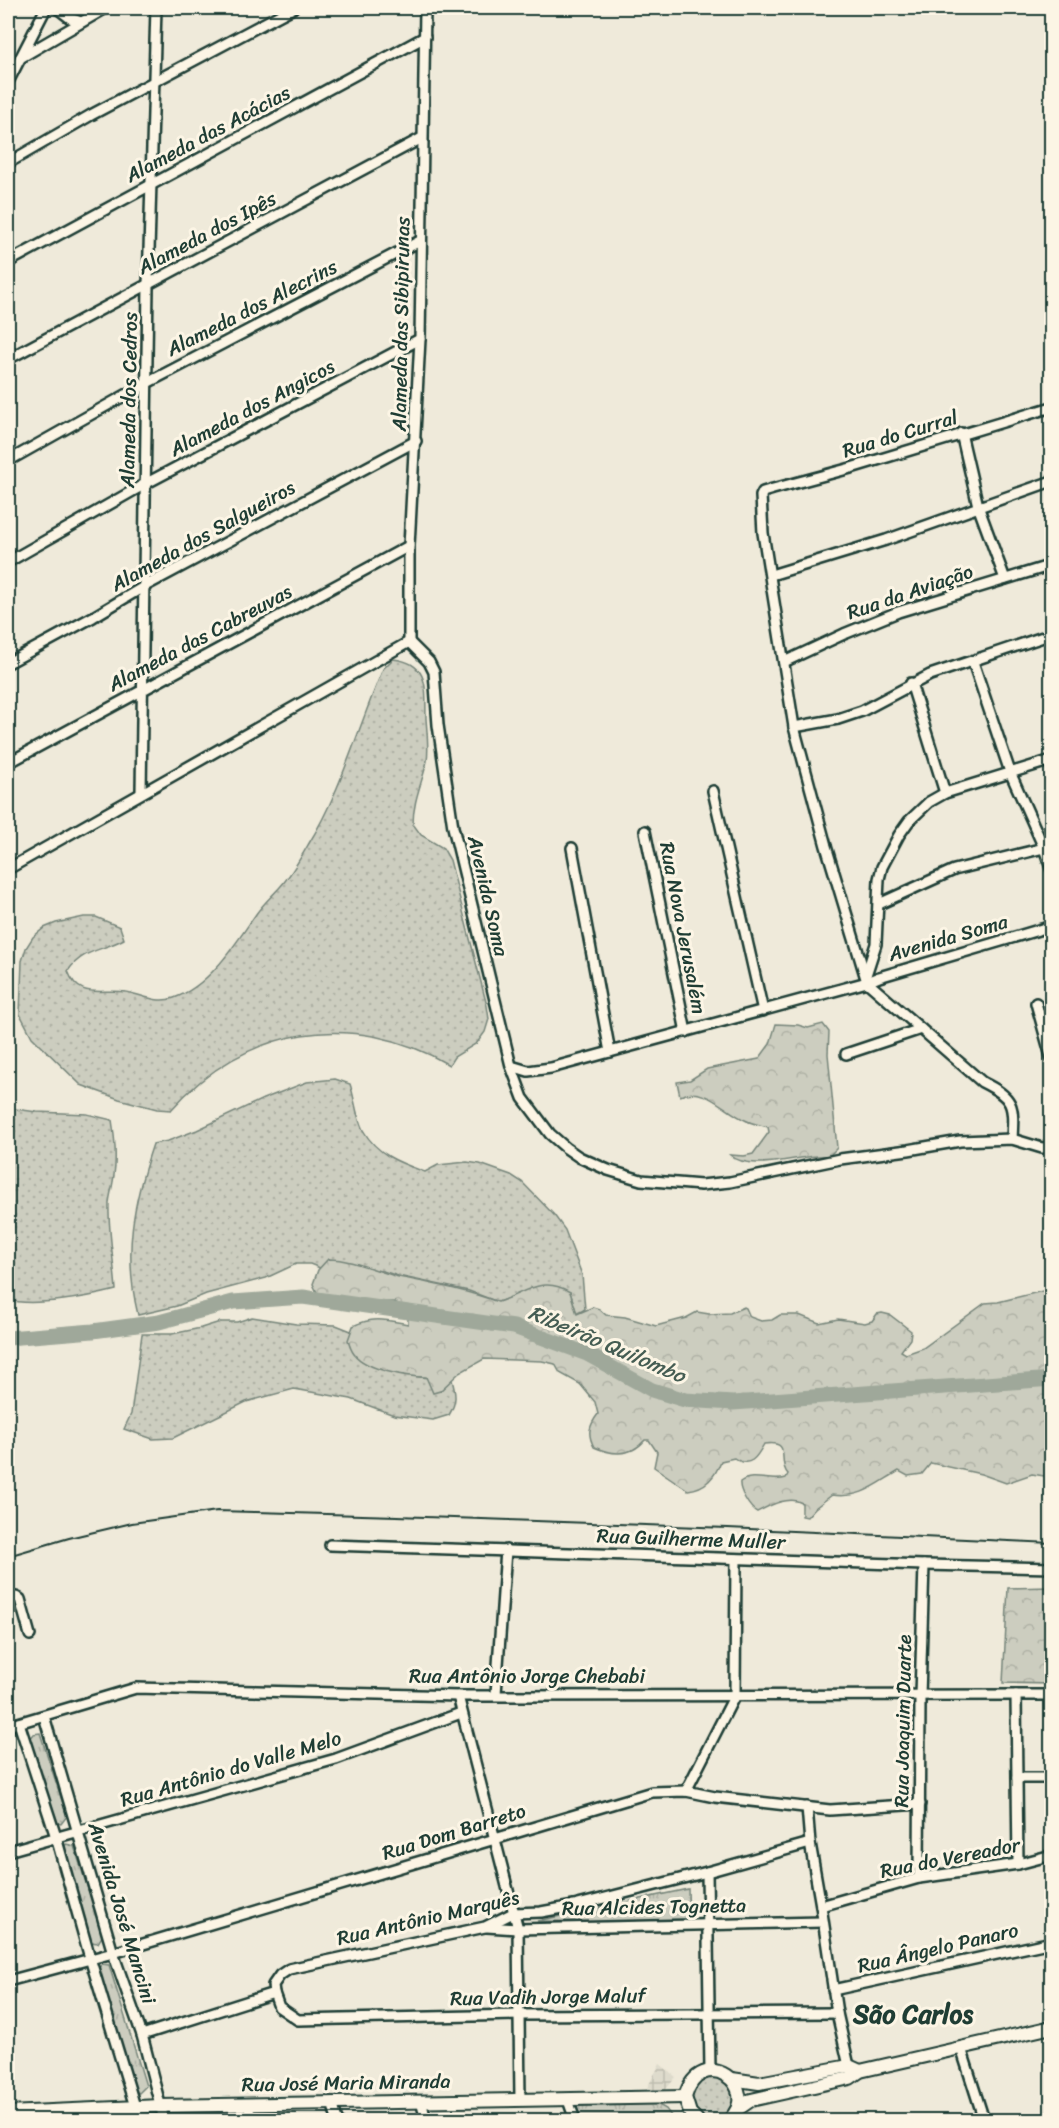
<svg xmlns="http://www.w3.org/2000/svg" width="1059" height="2128" font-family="Sriracha,sans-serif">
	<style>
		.industrial { fill: url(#industrial-grid) }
		.grass { fill: url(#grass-dots); stroke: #76857a; stroke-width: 1.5 }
		.forest { fill: url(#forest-crowns); stroke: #76857a; stroke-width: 1.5 }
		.park { fill: url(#park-tufts); stroke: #76857a; stroke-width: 1.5 }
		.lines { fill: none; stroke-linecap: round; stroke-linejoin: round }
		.river { stroke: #9fa89a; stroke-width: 15 }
		.street-casing { stroke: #1f3d34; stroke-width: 14 }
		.secondary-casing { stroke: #1f3d34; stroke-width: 16 }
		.street { stroke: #fcf5e5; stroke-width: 9 }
		.secondary { stroke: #fcf5e5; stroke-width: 12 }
		.rail { stroke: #1f3d34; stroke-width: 2 }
		.labels { text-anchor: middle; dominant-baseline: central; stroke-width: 6; stroke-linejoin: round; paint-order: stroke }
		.street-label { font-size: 20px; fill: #1f3d34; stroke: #fcf5e5 }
		.water-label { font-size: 21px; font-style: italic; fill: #455d53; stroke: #fcf5e5 }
		.district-label { font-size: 26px; font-weight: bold; fill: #1f3d34; stroke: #fcf5e5 }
	</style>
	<defs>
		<pattern id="industrial-grid" width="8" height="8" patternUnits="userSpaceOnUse" patternTransform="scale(1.5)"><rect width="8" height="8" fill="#dedbcc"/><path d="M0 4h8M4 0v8" fill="none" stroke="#bebdb0"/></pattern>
		<pattern id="grass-dots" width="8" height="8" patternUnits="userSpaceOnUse" patternTransform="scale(1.5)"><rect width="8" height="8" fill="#cccdbf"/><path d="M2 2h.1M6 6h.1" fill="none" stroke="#afb1a5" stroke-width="1.8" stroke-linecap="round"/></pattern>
		<pattern id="forest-crowns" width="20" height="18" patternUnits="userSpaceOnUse" patternTransform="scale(1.5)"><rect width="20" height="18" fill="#cccdbf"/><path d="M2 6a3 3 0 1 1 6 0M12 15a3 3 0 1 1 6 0" fill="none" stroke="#afb1a5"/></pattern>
		<pattern id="park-tufts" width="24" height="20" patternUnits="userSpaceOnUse" patternTransform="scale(1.5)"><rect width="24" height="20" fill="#cccdbf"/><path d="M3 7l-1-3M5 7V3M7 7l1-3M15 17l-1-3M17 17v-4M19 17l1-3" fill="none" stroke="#afb1a5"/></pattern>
	</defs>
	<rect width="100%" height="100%" fill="#efeada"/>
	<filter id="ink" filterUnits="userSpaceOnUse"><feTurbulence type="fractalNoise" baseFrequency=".0167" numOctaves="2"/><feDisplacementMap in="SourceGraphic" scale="12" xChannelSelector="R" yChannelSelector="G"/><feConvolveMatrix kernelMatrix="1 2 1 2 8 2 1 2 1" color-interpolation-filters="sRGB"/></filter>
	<g filter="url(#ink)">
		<!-- industrial -->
		<polygon class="industrial" points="660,2064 676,2077 663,2093 642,2097"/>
		<!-- grass -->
		<g class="grass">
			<path d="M393,659C431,663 425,690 426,719C427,733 429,748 427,761C422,783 413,801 413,824L421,835L443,848L450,860L487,1006L489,1019L485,1032L477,1043L454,1057L449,1065C353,1009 245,1026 171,1110L157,1109L119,1099L81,1085L32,1037L20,1014L22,961L26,948L33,937L44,928L56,923L84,917H96L120,927L124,939C102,951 83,949 68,971C79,1001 101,988 126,992C143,995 156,1004 174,998C210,986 236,943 256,914C263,904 272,896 280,887C291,875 300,859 308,845C342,790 358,727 383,669Z"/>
			<path d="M335,1079L350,1084C355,1099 356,1117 363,1130C377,1155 400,1163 425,1172L438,1165L467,1162L480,1164L511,1175L522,1182L554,1215L565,1230L582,1275L585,1309L577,1314L570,1292L514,1296L498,1302L469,1291L398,1276L383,1271L320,1268L310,1264H296L266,1278L206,1294L177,1306L138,1315C123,1253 133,1203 153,1144L168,1141L197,1130L263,1099L307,1082Z"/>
			<path d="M8,1108L37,1112L87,1114L112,1120C115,1139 117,1156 114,1175C113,1185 110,1194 109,1203C108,1231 114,1261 116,1290C89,1297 34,1307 8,1300Z"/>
			<path d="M252,1317L296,1324L336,1325L351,1331L419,1377L452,1380C456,1394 457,1402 449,1415L433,1420L394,1415L351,1399L294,1389L246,1402L173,1438L153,1439L124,1429L131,1414L142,1334H172L201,1328L220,1322H237Z"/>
			<circle cx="712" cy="2098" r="21"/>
		</g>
		<!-- forest -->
		<g class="forest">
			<path d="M776,1024L798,1025L808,1028L823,1024L829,1032L828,1054L837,1148L829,1156C802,1153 751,1174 730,1155L744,1156L753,1154L769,1132L768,1127C761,1125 752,1124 745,1120C724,1111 705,1085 680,1096L677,1082L690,1080L707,1069L759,1059L770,1044Z"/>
			<path d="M328,1259C352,1259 376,1271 399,1277C433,1284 466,1290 498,1302C525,1293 542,1275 570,1292L577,1314L593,1307L599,1309L606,1315L625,1317L656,1326L686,1318L697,1312L709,1314L730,1313L744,1307L746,1308L750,1317L761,1321L772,1320L780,1315H799L819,1323L838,1319L865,1323L872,1321L877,1314L882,1313L890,1315L911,1331L910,1339L901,1351L906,1354L923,1348L985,1303L998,1302L1051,1289V1472L1044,1476L1032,1474L1006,1483L981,1474L931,1463L922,1474L908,1476L899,1471C875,1485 861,1499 832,1495L815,1508L807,1517L802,1516V1503C789,1495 769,1506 757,1512C749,1508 739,1490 740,1482C753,1472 771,1483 786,1478L788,1474C776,1461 794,1440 764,1444C757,1457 750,1469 734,1458L721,1461C715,1477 706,1488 688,1490L654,1467L657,1452L649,1440H645C631,1457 612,1455 594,1447C587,1434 589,1426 598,1414L595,1402L580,1384L560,1373L555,1364L542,1361L484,1359L459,1373L440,1391L433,1393L426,1377C407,1377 366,1370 354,1354C351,1350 349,1344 348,1340L353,1326C373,1316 386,1320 408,1324V1308L394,1302L350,1303L321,1301L313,1284L318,1270Z"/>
			<polygon points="1051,1587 1051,1684 1003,1683 1008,1588"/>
		</g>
		<!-- park -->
		<g class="park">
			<polygon points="40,1733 67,1816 61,1824 54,1822 28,1740 33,1734"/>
			<polygon points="66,1844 74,1846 103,1935 98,1943 90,1942 62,1852"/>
			<polygon points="688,1889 689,1923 537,1921"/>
			<polygon points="102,1964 109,1965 146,2086 139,2093 132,2092 98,1969"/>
			<polygon points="657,2104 666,2109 674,2120 580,2120 576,2106"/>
		</g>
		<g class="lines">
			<!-- river -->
			<polyline class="river" points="8,1338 93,1331 159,1322 233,1302 303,1297 514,1327 587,1354 652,1390 685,1400 733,1403 1052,1379"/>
			<!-- street casing -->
			<g class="street-casing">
				<g id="street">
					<polyline points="57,8 70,18 81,22"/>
					<polyline points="20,58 106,8"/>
					<polyline points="8,82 46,8"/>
					<polyline points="8,163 91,115 293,8"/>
					<polyline points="8,262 425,37"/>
					<polyline points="8,359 422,138"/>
					<polyline points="961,433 978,506 1005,579"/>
					<polyline points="8,461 147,383 420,241"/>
					<polyline points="8,562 145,484 420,339"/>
					<polyline points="771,575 886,540 1052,481"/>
					<polyline points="409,642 429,662 434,672 438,725 453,827 511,1066 523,1098 550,1134 566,1148 579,1157 608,1170 641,1180 701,1185 730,1182 840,1159 908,1150 960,1141 1012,1139 1042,1148 1052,1147"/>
					<polyline points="409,642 409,546 420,339 425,8"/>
					<polyline points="784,662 844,634 898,612 1052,565"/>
					<polyline points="973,662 1010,772 1044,848 1052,871"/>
					<polyline points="8,663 93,617 145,586 416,441"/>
					<polyline points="911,683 945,793"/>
					<polyline points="794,727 838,719 862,711 930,675 1052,634"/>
					<polyline points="8,763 409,546"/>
					<polyline points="713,791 763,1011"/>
					<polyline points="141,793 148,285 156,8"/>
					<polyline points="645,831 686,1032"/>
					<polyline points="572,848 610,1052"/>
					<polyline points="8,869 409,642"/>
					<polyline points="879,904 954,870 1044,848"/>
					<polyline points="866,975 876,944 879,879 882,867 899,835 909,821 929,802 945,793 1052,760"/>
					<polyline points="1036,1003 1052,1060"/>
					<polyline points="846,1054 921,1029"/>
					<polyline points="511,1066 528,1071 551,1068 867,982 879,977 1052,926"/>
					<path d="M1012,1139C1014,1104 1014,1098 982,1082L867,982L826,846L794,727L763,533L761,496L763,492L773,489L851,468L1052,407"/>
					<polyline points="330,1545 924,1565 1052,1568"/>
					<polyline points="8,1597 16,1597 20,1599 30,1635"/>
					<polyline points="496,1694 506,1550"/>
					<polyline points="1016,1695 1018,1864"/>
					<polyline points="458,1696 518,1929 520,2100"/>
					<polyline points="44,1716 113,1953 142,2035 164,2120"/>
					<polyline points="19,1723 56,1837 90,1958 139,2120"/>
					<polyline points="8,1726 136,1688 458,1696 1052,1695"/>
					<polyline points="1017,1778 1052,1778"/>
					<polyline points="686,1791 735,1695 736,1559"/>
					<polyline points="807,1807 810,1843 821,1906 837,2013 849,2066"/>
					<polyline points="8,1851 336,1759 461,1713"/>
					<polyline points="707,1872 710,2071"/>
					<polyline points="919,1878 920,1696 924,1565"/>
					<polyline points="821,1906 919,1878 1018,1864 1052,1855"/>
					<polyline points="487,1927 518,1929 823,1922"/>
					<polyline points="8,1981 113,1953 652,1792 686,1791 715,1797 830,1810 920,1804"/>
					<polyline points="833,1990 1052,1942"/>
					<polyline points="274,1993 279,2007 298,2020 520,2015 837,2013"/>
					<polyline points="142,2035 274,1993 273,1985 280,1975 289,1969 485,1927 513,1913 541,1912 574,1906 707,1872 810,1843"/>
					<polyline points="961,2048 984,2120"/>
					<polyline points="568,2100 575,2120"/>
					<polyline points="421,2101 426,2120"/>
					<polyline points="332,2102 337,2120"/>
					<polyline points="247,2104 252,2120"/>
					<polyline points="1046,2120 1052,2119"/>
				</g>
			</g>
			<!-- secondary casing -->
			<g class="secondary-casing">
				<g id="secondary">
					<polyline points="732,2079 759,2083 849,2066 860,2071"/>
					<polyline points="738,2109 751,2100 850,2078 860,2071 1052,2027"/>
					<polyline points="8,2113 160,2106 685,2097"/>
					<path d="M697,2120L690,2113L685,2097C701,2042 764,2087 729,2120"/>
				</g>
			</g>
			<!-- street -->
			<use href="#street" class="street"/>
			<!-- secondary -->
			<use href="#secondary" class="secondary"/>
			<!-- rail -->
			<polyline class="rail" points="8,1556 69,1538 132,1523 217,1511 397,1516 728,1528 1052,1543"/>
		</g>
	</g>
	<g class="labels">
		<!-- street labels -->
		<g class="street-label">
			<text transform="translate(208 134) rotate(-28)">Alameda das Acácias</text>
			<text transform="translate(207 233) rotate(-28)">Alameda dos Ipês</text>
			<text transform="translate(252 308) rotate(-27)">Alameda dos Alecrins</text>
			<text transform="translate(401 324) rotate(-89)">Alameda das Sibipirunas</text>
			<text transform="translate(129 400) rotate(-89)">Alameda dos Cedros</text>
			<text transform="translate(252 408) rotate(-28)">Alameda dos Angicos</text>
			<text transform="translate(900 434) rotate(-17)">Rua do Curral</text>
			<text transform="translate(203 536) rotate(-29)">Alameda dos Salgueiros</text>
			<text transform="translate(910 592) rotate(-19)">Rua da Aviação</text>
			<text transform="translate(200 638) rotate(-28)">Alameda das Cabreuvas</text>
			<text transform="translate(488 896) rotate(77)">Avenida Soma</text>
			<text transform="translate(683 928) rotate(79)">Rua Nova Jerusalém</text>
			<text transform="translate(948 938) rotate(-16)">Avenida Soma</text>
			<text transform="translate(691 1539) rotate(2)">Rua Guilherme Muller</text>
			<text x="527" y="1676">Rua Antônio Jorge Chebabi</text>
			<text transform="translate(903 1721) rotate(-89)">Rua Joaquim Duarte</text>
			<text transform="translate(231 1769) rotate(-16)">Rua Antônio do Valle Melo</text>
			<text transform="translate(454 1832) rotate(-17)">Rua Dom Barreto</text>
			<text transform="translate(950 1858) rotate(-11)">Rua do Vereador</text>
			<text transform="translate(654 1907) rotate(-1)">Rua Alcides Tognetta</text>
			<text transform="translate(122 1913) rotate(73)">Avenida José Mancini</text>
			<text transform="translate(428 1918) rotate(-13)">Rua Antônio Marquês</text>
			<text transform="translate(938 1948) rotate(-13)">Rua Ângelo Panaro</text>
			<text transform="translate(548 1997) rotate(-1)">Rua Vadih Jorge Maluf</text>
			<text transform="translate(346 2083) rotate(-1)">Rua José Maria Miranda</text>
		</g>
		<!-- water labels -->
		<g class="water-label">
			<text transform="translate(607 1344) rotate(23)">Ribeirão Quilombo</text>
		</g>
		<!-- district labels -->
		<g class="district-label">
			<text x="913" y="2014">São Carlos</text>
		</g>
	</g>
	<!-- margin -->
	<rect width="1059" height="2128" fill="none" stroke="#fcf5e5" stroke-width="30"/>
	<rect x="15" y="15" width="1029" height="2098" fill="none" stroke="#1f3d34" stroke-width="2" filter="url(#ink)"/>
</svg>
